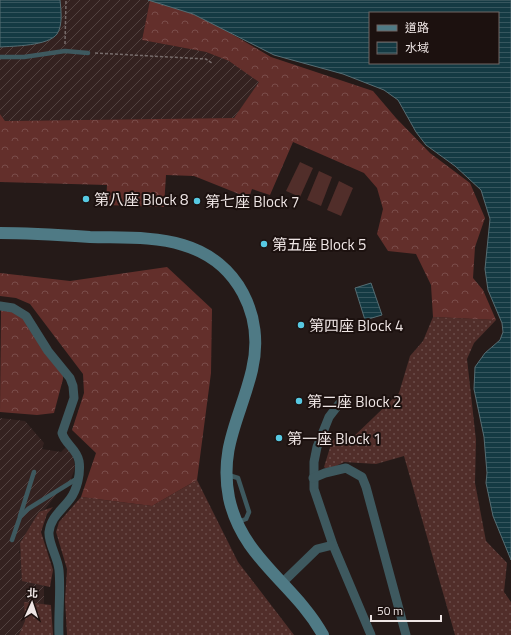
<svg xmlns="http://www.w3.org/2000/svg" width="511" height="635" font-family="'Titillium Web','Noto Sans TC',sans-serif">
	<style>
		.industrial { fill: url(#industrial-furrows) }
		.grass { fill: url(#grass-dots) }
		.forest { fill: url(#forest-crowns) }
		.pitch { fill: #512e2a }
		.water { fill: url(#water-rules); stroke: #556d73; fill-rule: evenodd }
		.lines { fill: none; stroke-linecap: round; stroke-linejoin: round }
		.path { stroke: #776c6b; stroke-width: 1.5; stroke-dasharray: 3 2; stroke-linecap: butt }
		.lane { stroke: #3e595f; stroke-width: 4.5 }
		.street { stroke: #3e595f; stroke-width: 9 }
		.secondary { stroke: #4f7a85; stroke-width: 12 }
		.poi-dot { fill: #57c9e2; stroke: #1c110f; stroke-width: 1.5 }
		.labels { text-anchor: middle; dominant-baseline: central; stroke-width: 4; stroke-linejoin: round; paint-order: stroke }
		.poi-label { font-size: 15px; fill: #eee5e4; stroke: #1c110f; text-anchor: start }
	</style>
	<defs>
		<pattern id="industrial-furrows" width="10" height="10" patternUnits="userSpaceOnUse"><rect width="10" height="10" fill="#342220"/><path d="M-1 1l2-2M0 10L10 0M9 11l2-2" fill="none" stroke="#524240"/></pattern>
		<pattern id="grass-dots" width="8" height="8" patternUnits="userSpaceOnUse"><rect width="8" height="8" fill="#512e2a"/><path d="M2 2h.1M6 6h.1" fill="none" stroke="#6a4c49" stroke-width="1.8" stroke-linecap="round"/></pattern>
		<pattern id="forest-crowns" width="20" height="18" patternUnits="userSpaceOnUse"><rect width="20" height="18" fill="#632f2b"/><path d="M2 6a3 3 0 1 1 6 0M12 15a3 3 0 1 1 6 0" fill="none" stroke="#7a4d4a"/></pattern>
		<pattern id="water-rules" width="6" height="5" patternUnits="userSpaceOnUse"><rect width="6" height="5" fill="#143a43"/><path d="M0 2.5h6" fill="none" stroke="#36565e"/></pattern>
	</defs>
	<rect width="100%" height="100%" fill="#251a18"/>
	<!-- industrial -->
	<g class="industrial">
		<polygon points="60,0 150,0 142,40 206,52 229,61 260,82 234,118 5,121 0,114 0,47 26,45 46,41 56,34 60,24"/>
		<polygon points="0,418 25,421 44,443 42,449 61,452 66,447 73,456 75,468 68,487 59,491 42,513 37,538 22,538 19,553 40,560 44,590 44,622 47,635 0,635"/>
	</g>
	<!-- grass -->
	<g class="grass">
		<polygon points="433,317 496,320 474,343 467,359 476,440 475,483 486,541 507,563 504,592 511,602 511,635 455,635 404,456 376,464 344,462 328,470 324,467 332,441 340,434 348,442 399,393 410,356 423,341"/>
		<polygon points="197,480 238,562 294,635 67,635 65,600 67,569 56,532 59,522 81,497 152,506"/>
		<polygon points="53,507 47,514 41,532 53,570 50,587 22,581 20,543 39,512"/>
		<polygon points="24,602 51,605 53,635 19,635 25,621"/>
	</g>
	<!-- forest -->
	<g class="forest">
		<polygon points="150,0 193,14 220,27 271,57 373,91 396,118 430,153 470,183 485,218 475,247 473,278 483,290 496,320 433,317 431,285 416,254 388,251 377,234 383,209 377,188 364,173 293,142 270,195 252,189 249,198 194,176 166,175 164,207 106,205 107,185 0,182 0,114 5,121 234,118 259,82 229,61 206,52 142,40"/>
		<polygon points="167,267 212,309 211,373 197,480 152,506 81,497 96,453 72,430 84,393 83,374 30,304 16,298 0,296 0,273 70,281"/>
		<polygon points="1,310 12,311 21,315 63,369 63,379 54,413 37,415 0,412"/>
	</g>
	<!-- pitch -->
	<g class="pitch">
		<polygon points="300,162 313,168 300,197 286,191"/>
		<polygon points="319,171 332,177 321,206 307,200"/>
		<polygon points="339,181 353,188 341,216 327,210"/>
	</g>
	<!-- water -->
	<g class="water">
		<path d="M0,0H60C61,10 63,25 57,34C48,46 14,46 0,47Z"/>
		<path d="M148,0H511V560L493,516L486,483L487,473L484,437L474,389L475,367L485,353L500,340L503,332L502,323L488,290L485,269L490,219L481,190L455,166L426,145L416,132L398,100L384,90L343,74L274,55L193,14ZM370,13H498V63H370Z"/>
		<polygon points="371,283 382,315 365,320 355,288"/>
	</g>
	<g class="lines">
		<!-- path -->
		<g class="path">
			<polyline points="65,44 66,0"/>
			<polyline points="95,53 206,59 213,64"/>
		</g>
		<!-- lane -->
		<g class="lane">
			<polyline points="0,57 24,57 65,51 88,53"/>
			<polyline points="228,475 238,478 249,512 246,519 238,522"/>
			<polyline points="20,516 34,472"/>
			<polyline points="12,540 20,517 28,509 78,478"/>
		</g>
		<!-- street -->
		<g class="street">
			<path d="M0,306L13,308L26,316L48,351L70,378L73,386L74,398L62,433C65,444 77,449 79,461C81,473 77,490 70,499C61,511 51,517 49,532C48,543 58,558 59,570C61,592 58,614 59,635"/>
			<polyline points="339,404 329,417 317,447 314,462 314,489 333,545 371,635"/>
			<polyline points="313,478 325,473 346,468 362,477 366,487 406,635"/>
			<polyline points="282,583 317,549 333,545"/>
		</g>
		<!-- secondary -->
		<path class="secondary" d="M0,233C30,233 60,235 90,237C121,238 154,236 183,245C238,261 265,316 252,370C241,417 219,447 229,498C242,559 295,584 323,635"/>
	</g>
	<!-- markers -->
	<g class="poi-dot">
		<circle cx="86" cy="199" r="4"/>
		<circle cx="197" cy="201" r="4"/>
		<circle cx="264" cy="244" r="4"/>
		<circle cx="301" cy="325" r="4"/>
		<circle cx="299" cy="401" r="4"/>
		<circle cx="279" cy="438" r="4"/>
	</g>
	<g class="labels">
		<!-- poi labels -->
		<g class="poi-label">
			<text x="94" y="199">第八座 Block 8</text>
			<text x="205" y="201">第七座 Block 7</text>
			<text x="272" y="244">第五座 Block 5</text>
			<text x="309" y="325">第四座 Block 4</text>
			<text x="307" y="401">第二座 Block 2</text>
			<text x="287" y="438">第一座 Block 1</text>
		</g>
	</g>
	<!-- legend -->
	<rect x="369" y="12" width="130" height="52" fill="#1c110f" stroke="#706664"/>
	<rect x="377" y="25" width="20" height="6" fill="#4f7a85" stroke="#706664"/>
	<text x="405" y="32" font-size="12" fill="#eee5e4">道路</text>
	<rect x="377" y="42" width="20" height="12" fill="url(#water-rules)" stroke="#706664"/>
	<text x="405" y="52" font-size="12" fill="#eee5e4">水域</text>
	<!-- north arrow -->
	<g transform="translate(32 603) rotate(3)" stroke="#1c110f" stroke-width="3" paint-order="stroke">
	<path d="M0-3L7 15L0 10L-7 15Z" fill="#eee5e4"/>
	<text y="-6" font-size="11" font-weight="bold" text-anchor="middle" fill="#eee5e4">北</text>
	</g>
	<!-- scale -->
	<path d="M371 615v6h70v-6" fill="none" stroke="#eee5e4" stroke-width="2"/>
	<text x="377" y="615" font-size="12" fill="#eee5e4" stroke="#1c110f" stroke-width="3" paint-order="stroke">50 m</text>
</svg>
